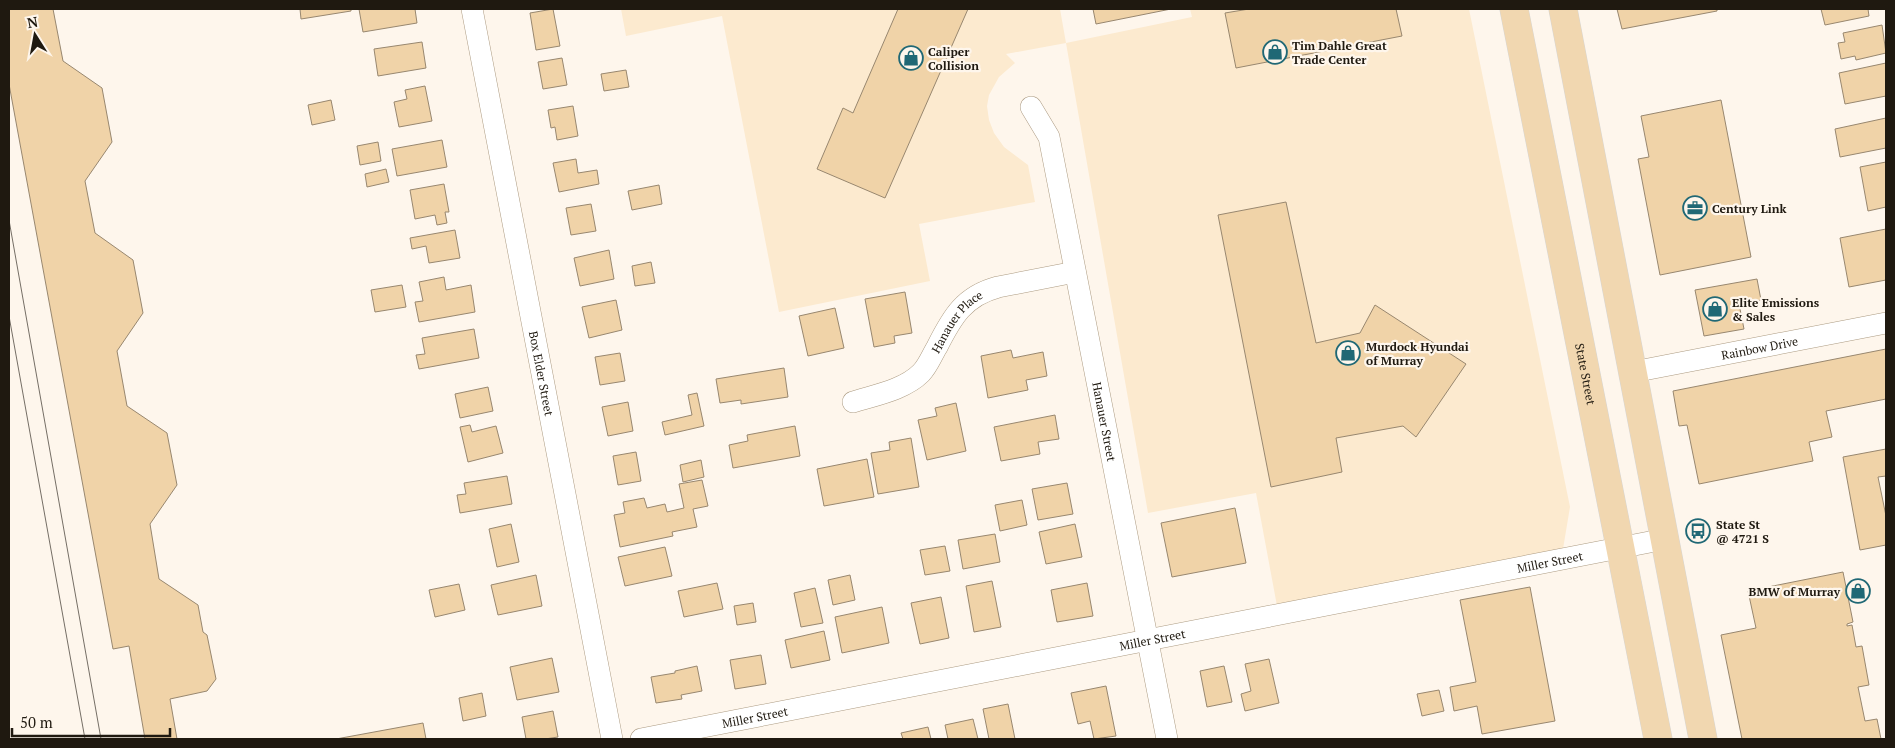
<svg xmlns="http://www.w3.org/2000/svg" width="1895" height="748" font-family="'PT Serif',serif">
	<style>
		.built { fill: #fceacf }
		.building { fill: #f0d3a8; stroke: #98876f }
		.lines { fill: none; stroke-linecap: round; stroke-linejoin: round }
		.street-casing { stroke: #ac9b82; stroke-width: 22 }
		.primary-casing { stroke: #d7d6d4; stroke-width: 29 }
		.street { stroke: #fff; stroke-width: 21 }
		.primary { stroke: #f1d7b0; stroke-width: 28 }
		.tram { stroke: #756e65; stroke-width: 1 }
		.labels { text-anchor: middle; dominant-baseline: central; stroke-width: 4.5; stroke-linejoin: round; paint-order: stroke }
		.poi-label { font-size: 12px; font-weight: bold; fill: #1f1910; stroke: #fef6ec; text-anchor: start }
		.street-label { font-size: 12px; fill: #1f1910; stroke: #fef6ec }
	</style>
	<rect width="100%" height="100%" fill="#fef6ec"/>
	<!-- built -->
	<polygon class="built" points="621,9 1060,9 1066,43 1192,17 1190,9 1469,9 1570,507 1563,549 1277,606 1256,493 1148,513 1066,43 1006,54 1015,63 999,77 989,95 987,106 989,120 994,133 1004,147 1028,165 1035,202 919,224 930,281 779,312 722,16 626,36"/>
	<!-- building -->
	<g class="building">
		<polygon points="9,9 53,9 63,61 102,88 112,142 85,181 95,233 133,260 143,313 117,351 127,406 167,433 177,485 150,524 159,579 198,605 203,632 207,635 216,679 207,691 170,699 177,739 145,739 129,646 113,649 9,84"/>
		<polygon points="300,9 351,9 351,11 301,19"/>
		<polygon points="359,9 415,9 417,23 363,32"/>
		<polygon points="553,9 560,46 536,50 530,13"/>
		<polygon points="898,9 968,9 885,198 817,169 843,108 853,113"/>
		<polygon points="1093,9 1171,9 1096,24"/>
		<polygon points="1249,9 1396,9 1402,36 1236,68 1225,13"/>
		<polygon points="1617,9 1717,9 1717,11 1622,29"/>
		<polygon points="1821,9 1868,9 1869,16 1825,25"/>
		<polygon points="1882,25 1886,53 1856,60 1855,56 1841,59 1838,43 1845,42 1843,33"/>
		<polygon points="422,42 426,68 378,76 374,49"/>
		<polygon points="562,58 567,85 543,89 538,62"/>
		<polygon points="1886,63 1886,96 1845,104 1839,73"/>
		<polygon points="626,70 629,87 604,91 601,74"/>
		<polygon points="425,86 432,121 399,127 394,102 407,99 405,90"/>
		<polygon points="331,100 335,120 312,125 308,105"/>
		<polygon points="1721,100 1751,257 1660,275 1638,159 1649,157 1641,116"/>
		<polygon points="573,106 578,136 557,140 555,127 551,128 548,110"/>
		<polygon points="1886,118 1886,148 1840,157 1835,129"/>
		<polygon points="442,140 447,167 397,176 392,149"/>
		<polygon points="378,142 381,161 360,165 357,146"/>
		<polygon points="576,159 578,173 597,170 599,184 559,192 553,163"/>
		<polygon points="1886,162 1886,207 1868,211 1860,167"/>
		<polygon points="386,169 389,182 367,187 365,174"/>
		<polygon points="444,184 449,212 445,212 447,223 437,225 435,215 415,219 410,190"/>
		<polygon points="659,185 662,204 632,210 628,191"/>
		<polygon points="1286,202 1316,343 1360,333 1375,305 1466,364 1416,437 1403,426 1336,438 1342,472 1271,487 1218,215"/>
		<polygon points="591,204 596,231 571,235 566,208"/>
		<polygon points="1886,229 1886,280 1849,287 1840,238"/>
		<polygon points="455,230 460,258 429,263 426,246 412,249 410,238"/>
		<polygon points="609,250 614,279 580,286 574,258"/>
		<polygon points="651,262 655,283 635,286 632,266"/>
		<polygon points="444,277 446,290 471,285 475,312 419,322 415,302 423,301 419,282"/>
		<polygon points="1757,279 1761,300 1739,304 1744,329 1704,336 1695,290"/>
		<polygon points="402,285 406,307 375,312 371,290"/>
		<polygon points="905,292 912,333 894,336 895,343 874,347 865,299"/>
		<polygon points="616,300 622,330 589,338 582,307"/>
		<polygon points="835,308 844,348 808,356 799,316"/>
		<polygon points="474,329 479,358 419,369 416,355 425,354 422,338"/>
		<polygon points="1886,349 1886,399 1826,411 1832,437 1809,442 1813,461 1699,484 1687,425 1679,426 1673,391"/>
		<polygon points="1011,350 1013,358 1043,352 1047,376 1026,380 1028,390 988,398 981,356"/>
		<polygon points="620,353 625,381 600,385 595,357"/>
		<polygon points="784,368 788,397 741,404 741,400 720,403 716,379"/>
		<polygon points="488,387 493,411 460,418 455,394"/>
		<polygon points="697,393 704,426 665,435 662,422 692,415 688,395"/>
		<polygon points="628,402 633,431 608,436 602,407"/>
		<polygon points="956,403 966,451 927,460 918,420 937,416 935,408"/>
		<polygon points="1055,415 1059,439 1038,442 1040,454 1001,461 994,427"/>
		<polygon points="470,425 472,432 496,426 503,453 468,462 460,427"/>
		<polygon points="795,426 800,456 733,468 729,445 748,441 747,435"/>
		<polygon points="911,438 919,487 878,494 871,453 890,450 889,442"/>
		<polygon points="1886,449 1886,476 1878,477 1886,516 1886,545 1860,550 1843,457"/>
		<polygon points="636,452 641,481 618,485 613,456"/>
		<polygon points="867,459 874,497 824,506 817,469"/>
		<polygon points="701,460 704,477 683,482 680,465"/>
		<polygon points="507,476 512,504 460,513 457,495 466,494 464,483"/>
		<polygon points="702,480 708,506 693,509 697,527 672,532 673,536 620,547 614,515 625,513 623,502 644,498 647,508 665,504 667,512 684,508 679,484"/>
		<polygon points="1067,483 1073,514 1038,520 1032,489"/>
		<polygon points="1022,500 1027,525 1000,531 995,505"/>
		<polygon points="1235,508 1246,563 1172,577 1161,523"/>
		<polygon points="511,524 519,562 497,567 489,529"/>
		<polygon points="1075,524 1082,557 1046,564 1039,532"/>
		<polygon points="995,534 1000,562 963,569 958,540"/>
		<polygon points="945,546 950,571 925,575 920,550"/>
		<polygon points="665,547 672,576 625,586 618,557"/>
		<polygon points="1843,572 1853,622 1847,624 1847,626 1852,625 1856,647 1862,646 1869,685 1858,687 1865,721 1877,719 1881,739 1742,739 1721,635 1756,628 1748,591"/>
		<polygon points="536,575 542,606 498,615 491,585"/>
		<polygon points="850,575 855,600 833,605 828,580"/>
		<polygon points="992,581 1001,627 974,632 966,586"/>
		<polygon points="717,583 723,609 684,617 678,591"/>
		<polygon points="1087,583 1093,616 1057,622 1051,590"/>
		<polygon points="459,584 465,610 435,617 429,590"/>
		<polygon points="1530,587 1555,721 1482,734 1477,706 1454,711 1450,687 1476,682 1460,600"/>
		<polygon points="815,588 823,623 801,627 794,593"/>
		<polygon points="941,597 949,638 920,644 911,603"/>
		<polygon points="753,603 756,622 737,625 734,606"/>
		<polygon points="882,607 889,643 842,653 835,617"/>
		<polygon points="824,631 830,660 791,668 785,640"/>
		<polygon points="761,655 766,684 735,689 730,660"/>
		<polygon points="552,658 559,692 517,700 510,667"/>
		<polygon points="1269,659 1279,703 1245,711 1241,694 1251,691 1245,664"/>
		<polygon points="697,666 702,691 681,695 682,699 656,703 651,677 675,673 675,671"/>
		<polygon points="1224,666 1232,702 1207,707 1200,671"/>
		<polygon points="1106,686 1116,736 1094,739 1090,721 1078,724 1071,693"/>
		<polygon points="1439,690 1444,711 1422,716 1417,694"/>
		<polygon points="482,693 486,716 463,721 459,698"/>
		<polygon points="1008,704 1015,739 989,739 983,709"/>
		<polygon points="553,711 558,737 545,739 526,739 522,717"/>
		<polygon points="973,719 978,739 948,739 945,725"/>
		<polygon points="423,723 426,739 336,739"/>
		<polygon points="928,727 931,739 903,739 901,733"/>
	</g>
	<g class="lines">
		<!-- street casing -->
		<g class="street-casing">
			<g id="street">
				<path id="s1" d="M472,9L612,739"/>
				<path id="s2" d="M1031,107L1049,137L1167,739"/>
				<path id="s3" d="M1633,372L1886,323"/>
				<path id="s4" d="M853,402C875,395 904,390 921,373C928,366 932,355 937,347C952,317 964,296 998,287L1075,272"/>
				<path id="s5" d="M641,739L1665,539"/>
			</g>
		</g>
		<!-- primary casing -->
		<g class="primary-casing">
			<g id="primary">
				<path id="s6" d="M1514,9L1658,739"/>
				<polyline points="1563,9 1703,739"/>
			</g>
		</g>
		<!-- street -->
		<use href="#street" class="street"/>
		<!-- primary -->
		<use href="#primary" class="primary"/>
		<!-- tram -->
		<g class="tram">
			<polyline points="9,220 101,739"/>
			<polyline points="9,316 85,739"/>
		</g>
	</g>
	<!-- icons -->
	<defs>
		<g id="shop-ring" transform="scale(1.25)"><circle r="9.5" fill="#fef6ec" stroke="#206875" stroke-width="1.5"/><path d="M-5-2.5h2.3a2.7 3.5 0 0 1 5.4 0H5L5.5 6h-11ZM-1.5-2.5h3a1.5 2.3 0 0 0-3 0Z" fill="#206875"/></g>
		<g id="office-ring" transform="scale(1.25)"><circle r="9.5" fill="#fef6ec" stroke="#206875" stroke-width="1.5"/><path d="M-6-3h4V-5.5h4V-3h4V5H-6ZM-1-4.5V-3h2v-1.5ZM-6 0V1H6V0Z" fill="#206875"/></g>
		<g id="bus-ring" transform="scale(1.25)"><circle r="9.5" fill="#fef6ec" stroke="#206875" stroke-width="1.5"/><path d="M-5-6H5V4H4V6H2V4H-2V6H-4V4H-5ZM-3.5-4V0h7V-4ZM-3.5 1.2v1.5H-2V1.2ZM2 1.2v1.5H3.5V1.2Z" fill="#206875"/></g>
	</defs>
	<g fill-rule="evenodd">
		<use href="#shop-ring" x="1275" y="52"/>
		<use href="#shop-ring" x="911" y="58"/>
		<use href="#office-ring" x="1695" y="208"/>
		<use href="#shop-ring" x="1715" y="309"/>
		<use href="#shop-ring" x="1348" y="353"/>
		<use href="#bus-ring" x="1698" y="531"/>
		<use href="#shop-ring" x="1858" y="591"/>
	</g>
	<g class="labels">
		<!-- poi labels -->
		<g class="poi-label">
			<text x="1292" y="45">Tim Dahle Great<tspan x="1292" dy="14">Trade Center</tspan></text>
			<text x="928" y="51">Caliper<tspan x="928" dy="14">Collision</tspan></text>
			<text x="1712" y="208">Century Link</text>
			<text x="1732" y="302">Elite Emissions<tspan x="1732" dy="14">&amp; Sales</tspan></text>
			<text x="1366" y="346">Murdock Hyundai<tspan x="1366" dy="14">of Murray</tspan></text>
			<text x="1716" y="524">State St<tspan x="1716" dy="14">@ 4721 S</tspan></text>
			<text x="1840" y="591" text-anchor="end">BMW of Murray</text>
		</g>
		<!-- street labels -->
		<g class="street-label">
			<text stroke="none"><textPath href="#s4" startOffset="138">Hanauer Place</textPath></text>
			<text stroke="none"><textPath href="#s3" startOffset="129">Rainbow Drive</textPath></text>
			<text stroke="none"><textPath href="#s1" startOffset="371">Box Elder Street</textPath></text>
			<text stroke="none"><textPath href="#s6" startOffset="372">State Street</textPath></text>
			<text stroke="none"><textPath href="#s2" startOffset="325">Hanauer Street</textPath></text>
			<text stroke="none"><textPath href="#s5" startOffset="926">Miller Street</textPath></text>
			<text stroke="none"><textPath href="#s5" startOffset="521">Miller Street</textPath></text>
			<text stroke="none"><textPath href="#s5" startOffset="116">Miller Street</textPath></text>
		</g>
	</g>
	<!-- border -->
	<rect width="1895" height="748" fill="none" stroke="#1f1910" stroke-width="20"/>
	<!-- north arrow -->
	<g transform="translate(35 35) rotate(349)" stroke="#fef6ec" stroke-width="4" paint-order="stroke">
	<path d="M0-4L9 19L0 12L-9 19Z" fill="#1f1910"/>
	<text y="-8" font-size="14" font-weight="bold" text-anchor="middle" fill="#1f1910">N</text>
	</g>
	<!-- scale -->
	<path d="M12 728v8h158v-8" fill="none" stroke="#1f1910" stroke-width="2.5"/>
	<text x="20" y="728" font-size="15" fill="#1f1910" stroke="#fef6ec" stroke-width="4" paint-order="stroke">50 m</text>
</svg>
